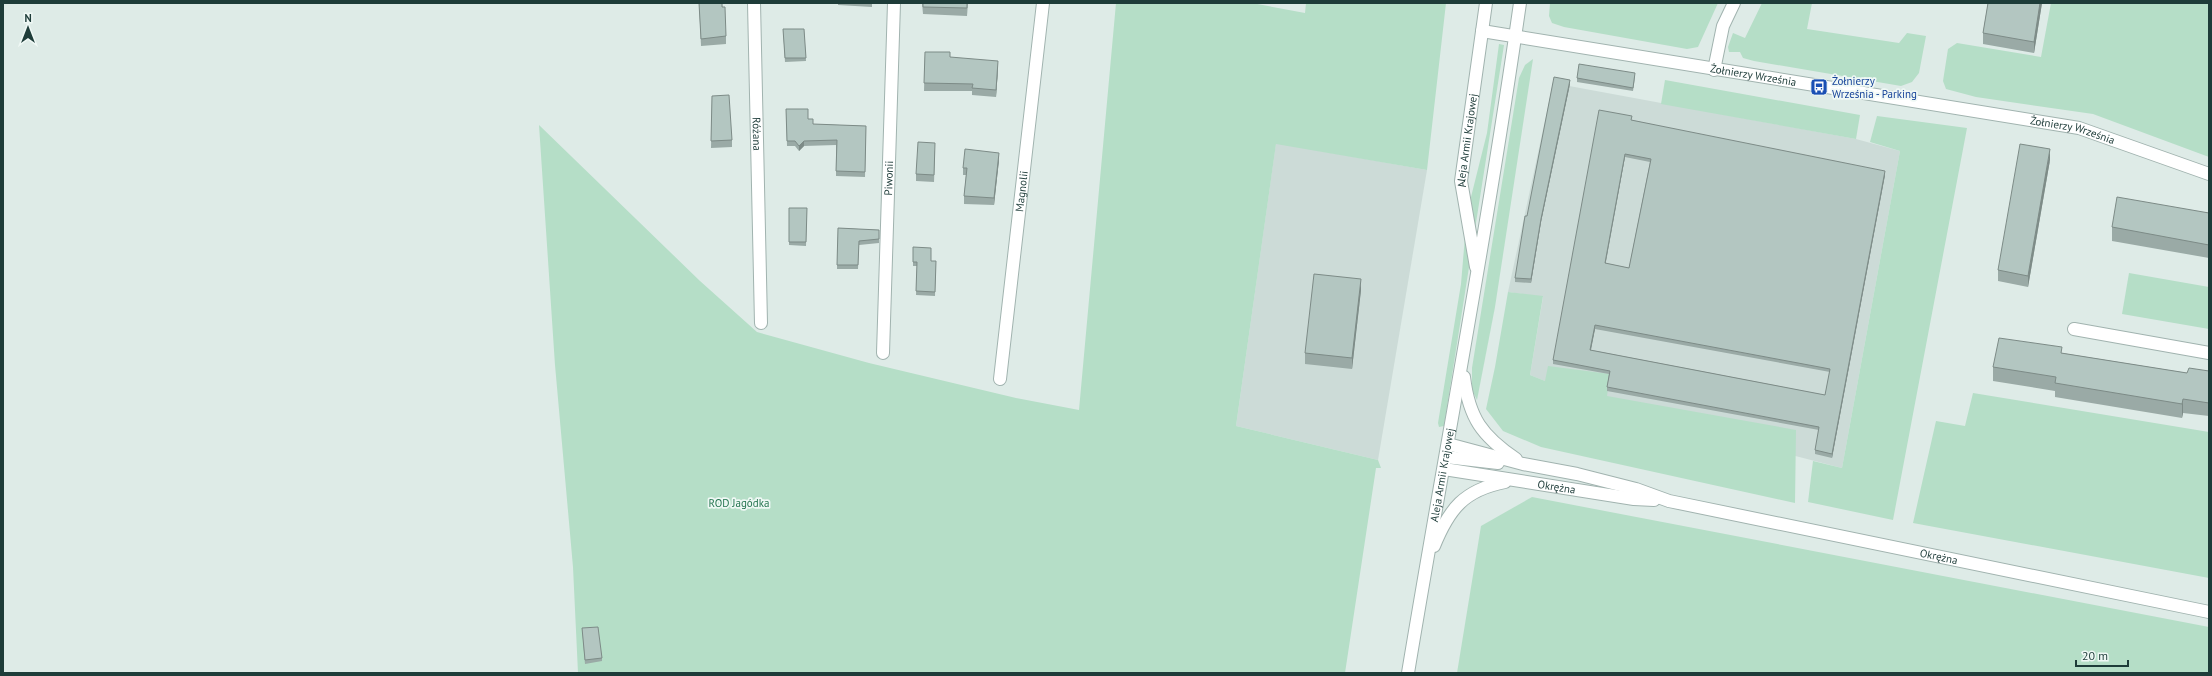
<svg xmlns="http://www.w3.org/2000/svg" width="2212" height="676" font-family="'PT Sans',sans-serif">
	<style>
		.built { fill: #ccdbd7 }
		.green { fill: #b5dec7 }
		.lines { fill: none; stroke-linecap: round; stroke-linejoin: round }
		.minor-casing { stroke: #a1b3af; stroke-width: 14 }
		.minor { stroke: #fff; stroke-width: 12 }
		.wall { fill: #9aaaa6; fill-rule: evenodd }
		.shaded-wall { fill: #7d8b87 }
		.building { fill: #b3c6c1; stroke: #7d8b87; fill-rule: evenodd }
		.labels { text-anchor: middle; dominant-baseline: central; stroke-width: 3.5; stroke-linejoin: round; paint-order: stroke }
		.street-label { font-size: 11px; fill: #1e3c39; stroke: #eff8f5 }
		.transit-label { font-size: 11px; fill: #164399; stroke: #eff8f5; text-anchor: start }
		.park-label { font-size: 11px; fill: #267651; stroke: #eff8f5 }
	</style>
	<rect width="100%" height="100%" fill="#deebe7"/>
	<!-- built -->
	<g class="built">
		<polygon points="1553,83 1856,139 1900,151 1842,468 1614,409 1530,375 1543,297 1508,292"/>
		<polygon points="1276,143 1427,170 1378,460 1236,426"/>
	</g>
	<!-- green -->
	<g class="green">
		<polygon points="1116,3 1252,3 1305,13 1306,3 1446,3 1427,170 1276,144 1236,426 1378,460 1381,468 1376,468 1345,673 578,673 573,567 555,365 539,125 700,281 757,332 869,363 1016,398 1079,410"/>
		<polygon points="1550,3 1718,3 1698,47 1687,49 1564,27 1552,23 1549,16"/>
		<polygon points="1762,3 1812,3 1807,29 1899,43 1907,33 1926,36 1919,73 1912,82 1901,86 1754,61 1743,58 1740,52 1729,52 1728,47 1733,33 1745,38"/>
		<polygon points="2051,3 2209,3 2209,157 2093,114 1976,97 1946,89 1943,81 1948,49 1957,43 2041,57"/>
		<polygon points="1499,44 1504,45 1444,426 1439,427 1438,423 1461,284 1467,213 1487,133"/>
		<polygon points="1533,59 1495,307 1477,400 1472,390 1472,368 1519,78 1525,65"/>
		<polygon points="1665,80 1860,115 1856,139 1661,104"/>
		<polygon points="1877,116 1967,128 1893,520 1808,502 1813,461 1842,468 1900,151 1870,142"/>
		<polygon points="2129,273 2209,287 2209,329 2122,314"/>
		<polygon points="1508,292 1543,296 1530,375 1545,381 1548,366 1610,374 1607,396 1796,430 1795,503 1541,447 1503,431 1486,409 1495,367"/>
		<polygon points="1973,393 2209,432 2209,578 1913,523 1936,421 1965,426"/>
		<polygon points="1532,497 2209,627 2209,673 1457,673 1481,526"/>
	</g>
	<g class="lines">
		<!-- minor casing -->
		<g class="minor-casing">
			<g id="minor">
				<path id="s1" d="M754,3L761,323"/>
				<path id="s2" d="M1482,31L2079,128L2209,174"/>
				<polyline points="1714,70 1723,26 1734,3"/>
				<path id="s3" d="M1476,267L1461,181L1486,3"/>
				<polyline points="2074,329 2209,353"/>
				<path id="s4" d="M883,353L894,3"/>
				<path d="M1464,377C1469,418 1482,436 1516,459"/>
				<path id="s5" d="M1000,379L1043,3"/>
				<path id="s6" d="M1448,444L1523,464L1577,474L1636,489L1669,501L2209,612"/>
				<polyline points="1446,457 1498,463"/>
				<path id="s7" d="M1444,469L1634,499L1654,500"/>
				<path d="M1434,546C1449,509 1464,490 1505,482"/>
				<path id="s8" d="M1408,673C1445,450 1488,227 1520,3"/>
			</g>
		</g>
		<!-- minor -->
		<use href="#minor" class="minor"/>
	</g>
	<!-- wall -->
	<g class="wall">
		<polygon points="699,3 722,3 726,36 726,44 701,46"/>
		<polygon points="838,3 872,3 872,7 838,5"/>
		<polygon points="922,3 968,3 967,16 923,14"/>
		<polygon points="1988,3 2042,3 2034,53 1983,44 1983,33"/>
		<polygon points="783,29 804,29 806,61 785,62"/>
		<polygon points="925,52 998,69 996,97 972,95 972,91 924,91"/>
		<polygon points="1635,77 1633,91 1577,82 1577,78"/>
		<polygon points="1570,84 1541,222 1531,283 1515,282 1515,278"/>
		<polygon points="712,96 732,140 732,147 711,148"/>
		<polygon points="786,109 808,119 813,124 866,126 865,177 836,176 836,145 804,146 799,151 795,146 787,146"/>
		<path d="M1632,120L1885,175L1832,458L1815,454V450L1819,430L1607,391V387L1609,374L1553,364V360ZM1625,157L1650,162L1629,268L1605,263ZM1595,329L1830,372L1825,395L1591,350Z"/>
		<polygon points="935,150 934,182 916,181 916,174"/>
		<polygon points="999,160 994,205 964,204 964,196 966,175 963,175 963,168"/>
		<polygon points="2050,160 2028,287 1998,281 1998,270"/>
		<polygon points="789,208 807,208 806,246 789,245"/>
		<polygon points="2209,213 2209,258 2112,241 2112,227"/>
		<polygon points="838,228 879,230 879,243 859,245 858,269 837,269"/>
		<polygon points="913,247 931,261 936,261 935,296 916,295 917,266 913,266"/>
		<polygon points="1361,290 1352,369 1305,364 1305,353"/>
		<polygon points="2062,353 2187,373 2209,371 2209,416 2183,413 2182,418 2055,397 2055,391 1993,381 1993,367"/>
		<polygon points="582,628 602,658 602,661 585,664"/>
	</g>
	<!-- shaded-wall -->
	<g class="shaded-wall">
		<polygon points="2040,3 2042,3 2034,53 2034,42"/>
		<polygon points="998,61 998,69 996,97 996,90"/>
		<polygon points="1570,80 1570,84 1541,222 1531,283 1531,279 1541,219"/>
		<polygon points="804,141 804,146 799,151 799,146"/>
		<polygon points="2050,149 2050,160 2028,287 2028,276"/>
		<polygon points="999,153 999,160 994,205 994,198"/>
		<polygon points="1625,154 1625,157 1605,267 1605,263"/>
		<polygon points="1885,171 1885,175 1832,458 1832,454"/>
		<polygon points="1361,279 1361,290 1352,369 1352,358"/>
		<polygon points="1595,325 1595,329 1590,354 1590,350"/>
		<polygon points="2183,399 2183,413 2182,418 2182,404"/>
	</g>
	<!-- building -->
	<g class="building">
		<polygon points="699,3 722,3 722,7 725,7 726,36 701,39"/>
		<polygon points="923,3 967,3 967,8 923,7"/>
		<polygon points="1988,3 2040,3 2034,42 1983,33"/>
		<polygon points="783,29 804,29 806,58 785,58"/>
		<polygon points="925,52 950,52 950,57 998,61 996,90 972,88 973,84 924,83"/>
		<polygon points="1579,64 1635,73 1633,88 1577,78"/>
		<polygon points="1554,77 1570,80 1541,219 1531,279 1515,278 1525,216 1527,216"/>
		<polygon points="729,95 732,140 711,141 712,96"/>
		<polygon points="786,109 808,109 808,119 813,119 813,124 866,126 865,172 836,171 837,140 804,141 799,146 795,141 787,141"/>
		<path d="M1599,110L1632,116L1631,120L1885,171L1832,454L1815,450L1819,427L1607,387L1610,371L1553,360ZM1625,154L1651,159L1629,268L1605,263ZM1595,325L1830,369L1825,395L1590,350Z"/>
		<polygon points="918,142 935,143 934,175 916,174"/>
		<polygon points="2020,144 2050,149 2028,276 1998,270"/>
		<polygon points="965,149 999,153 994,198 964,196 967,168 963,168"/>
		<polygon points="2117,197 2209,213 2209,245 2112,227"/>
		<polygon points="789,208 807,208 806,242 789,242"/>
		<polygon points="838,228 879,230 879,239 859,241 858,265 837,265"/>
		<polygon points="913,247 931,248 931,261 936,261 935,292 916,291 917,262 913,262"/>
		<polygon points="1314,274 1361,279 1352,358 1305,353"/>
		<polygon points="1999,338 2062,347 2061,353 2187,373 2189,368 2209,371 2209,403 2183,399 2182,404 2055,383 2056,377 1993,367"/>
		<polygon points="598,627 602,658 585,660 582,628"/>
	</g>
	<!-- icons -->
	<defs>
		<g id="bus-square" transform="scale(0.9)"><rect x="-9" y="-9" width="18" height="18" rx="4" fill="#1a4fb4" stroke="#eff8f5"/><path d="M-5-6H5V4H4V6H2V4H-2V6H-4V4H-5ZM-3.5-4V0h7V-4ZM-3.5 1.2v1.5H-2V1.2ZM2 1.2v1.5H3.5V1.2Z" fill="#fff"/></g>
	</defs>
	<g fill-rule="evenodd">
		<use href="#bus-square" x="1819" y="87"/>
	</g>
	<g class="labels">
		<!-- street labels -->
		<g class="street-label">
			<text stroke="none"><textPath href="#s2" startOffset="275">Żołnierzy Września</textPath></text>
			<text stroke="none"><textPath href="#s2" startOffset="599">Żołnierzy Września</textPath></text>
			<text stroke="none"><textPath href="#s1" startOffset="131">Różana</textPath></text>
			<text stroke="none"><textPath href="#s3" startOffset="128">Aleja Armii Krajowej</textPath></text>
			<text stroke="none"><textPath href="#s4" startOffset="175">Piwonii</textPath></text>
			<text stroke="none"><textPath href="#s5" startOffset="189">Magnolii</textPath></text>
			<text stroke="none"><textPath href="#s8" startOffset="201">Aleja Armii Krajowej</textPath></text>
			<text stroke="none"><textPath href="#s7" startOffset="114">Okrężna</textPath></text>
			<text stroke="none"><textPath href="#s6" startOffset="504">Okrężna</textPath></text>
		</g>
		<!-- transit labels -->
		<g class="transit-label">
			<text x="1832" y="81">Żołnierzy<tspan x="1832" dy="13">Września - Parking</tspan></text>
		</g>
		<!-- park labels -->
		<g class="park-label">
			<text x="739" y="503">ROD Jagódka</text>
		</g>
	</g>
	<!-- border -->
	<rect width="2212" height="676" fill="none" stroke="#1e3c39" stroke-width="8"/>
	<!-- north arrow -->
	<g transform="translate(28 28)" stroke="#eff8f5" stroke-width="3" paint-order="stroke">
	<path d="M0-3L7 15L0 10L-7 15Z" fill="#1e3c39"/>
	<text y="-6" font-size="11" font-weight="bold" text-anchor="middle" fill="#1e3c39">N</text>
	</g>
	<!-- scale -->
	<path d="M2076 660v6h52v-6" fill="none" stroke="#1e3c39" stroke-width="2"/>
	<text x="2082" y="660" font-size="12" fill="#1e3c39" stroke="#eff8f5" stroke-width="3" paint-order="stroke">20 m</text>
</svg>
